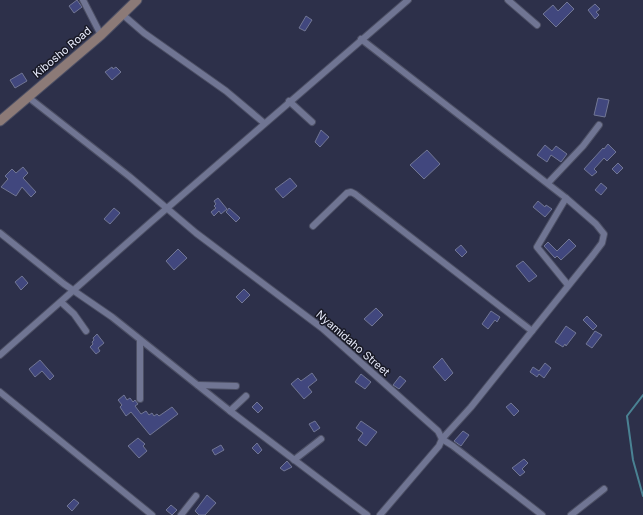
<svg xmlns="http://www.w3.org/2000/svg" width="643" height="515" font-family="Inter,sans-serif">
	<style>
		.lines { fill: none; stroke-linecap: round; stroke-linejoin: round }
		.stream { stroke: #4a8293; stroke-width: 2 }
		.building { fill: #41477e; stroke: #717694 }
		.street-casing { stroke: #4c4f64; stroke-width: 8 }
		.secondary-casing { stroke: #4c4f64; stroke-width: 11 }
		.street { stroke: #707593; stroke-width: 6 }
		.secondary { stroke: #8c7a77; stroke-width: 9 }
		.labels { text-anchor: middle; dominant-baseline: central; stroke-width: 3; stroke-linejoin: round; paint-order: stroke }
		.street-label { font-size: 11px; fill: #e7eafb; stroke: #181925 }
	</style>
	<rect width="100%" height="100%" fill="#2d304a"/>
	<g class="lines">
		<!-- stream -->
		<polyline class="stream" points="643,395 627,416 633,460 643,496"/>
	</g>
	<!-- building -->
	<g class="building">
		<polygon points="77,0 82,7 74,13 69,6"/>
		<polygon points="567,2 574,9 556,27 543,14 553,5 558,11"/>
		<polygon points="595,4 600,9 596,12 599,15 595,19 588,10"/>
		<polygon points="306,16 312,20 305,31 299,28"/>
		<polygon points="112,67 113,69 116,67 121,72 112,80 105,72"/>
		<polygon points="22,73 27,81 15,88 10,80"/>
		<polygon points="598,98 609,100 605,117 594,115"/>
		<polygon points="321,130 329,137 320,147 315,142"/>
		<polygon points="608,144 616,152 607,161 604,158 594,169 597,172 592,176 584,169 603,148 604,149"/>
		<polygon points="545,145 552,151 556,146 567,154 561,162 551,155 547,162 537,155"/>
		<polygon points="427,150 440,164 424,179 410,165"/>
		<polygon points="618,163 623,168 617,174 612,169"/>
		<polygon points="23,167 28,173 23,178 36,192 31,197 22,187 16,196 1,187 8,179 5,176 12,169 16,173"/>
		<polygon points="290,178 297,186 283,198 275,189"/>
		<polygon points="601,183 607,188 601,195 595,190"/>
		<polygon points="218,198 227,209 221,214 219,211 214,216 211,212 216,208 214,206 216,204 214,201"/>
		<polygon points="538,201 545,207 546,205 552,209 545,217 533,207"/>
		<polygon points="114,208 120,213 110,224 104,219"/>
		<polygon points="229,208 240,218 236,222 226,212"/>
		<polygon points="569,239 576,246 561,260 557,256 555,258 544,246 548,242 557,251"/>
		<polygon points="461,245 467,252 462,257 455,250"/>
		<polygon points="178,249 187,258 174,270 166,261"/>
		<polygon points="523,261 537,276 529,282 516,266"/>
		<polygon points="22,276 28,283 21,290 15,282"/>
		<polygon points="244,289 250,295 242,303 236,297"/>
		<polygon points="376,308 383,315 372,326 364,319"/>
		<polygon points="491,311 500,317 497,322 495,320 488,329 482,324"/>
		<polygon points="587,316 597,326 593,330 583,320"/>
		<polygon points="566,326 576,333 566,346 565,344 563,347 555,342"/>
		<polygon points="595,331 602,335 592,348 586,344"/>
		<polygon points="97,334 104,343 98,348 100,351 96,354 90,347 93,344 92,342 94,340 93,338"/>
		<polygon points="442,358 453,373 445,381 433,367"/>
		<polygon points="40,360 54,376 50,380 42,371 35,377 29,369"/>
		<polygon points="545,363 551,368 544,378 539,374 537,377 530,372 533,367 539,371"/>
		<polygon points="312,373 317,380 308,387 312,392 304,399 291,384 298,378 301,381"/>
		<polygon points="361,374 371,382 365,389 355,382"/>
		<polygon points="400,376 406,381 399,389 393,385"/>
		<polygon points="124,395 127,400 130,398 133,402 135,400 138,404 135,406 141,414 146,411 149,415 152,413 154,416 157,414 159,416 172,407 178,414 150,435 131,412 126,416 120,407 122,405 118,400"/>
		<polygon points="257,402 263,408 258,413 252,407"/>
		<polygon points="511,403 519,411 514,416 506,407"/>
		<polygon points="315,421 320,428 314,432 309,424"/>
		<polygon points="361,421 377,432 366,446 358,440 363,433 356,428"/>
		<polygon points="463,431 469,435 461,446 454,441"/>
		<polygon points="138,438 145,444 143,446 147,451 139,458 128,446"/>
		<polygon points="257,443 262,450 258,454 252,448"/>
		<polygon points="221,445 224,450 215,455 212,450"/>
		<polygon points="524,459 528,463 522,469 525,472 520,476 512,468"/>
		<polygon points="287,461 292,467 284,471 280,468"/>
		<polygon points="207,495 216,503 205,515 199,515 195,511"/>
		<polygon points="74,499 79,503 72,511 67,506"/>
		<polygon points="171,505 177,510 172,515 166,510"/>
	</g>
	<g class="lines">
		<!-- street casing -->
		<g class="street-casing">
			<g id="street">
				<polyline points="83,0 101,35"/>
				<polyline points="508,0 537,25"/>
				<polyline points="122,14 144,33 226,91 264,123"/>
				<polyline points="361,39 566,198 596,224 604,234 602,243 593,255 471,407 442,439 453,446 542,515"/>
				<polyline points="28,97 130,177 196,233 322,328 438,431 442,439 439,446 380,515"/>
				<polyline points="289,101 312,122"/>
				<polyline points="548,183 583,146 599,125"/>
				<polyline points="566,198 537,247 568,285"/>
				<polyline points="313,226 347,193 351,192 355,194 532,331"/>
				<polyline points="0,233 64,284 112,317 230,411 367,515"/>
				<polyline points="61,302 74,314 86,331"/>
				<polyline points="0,355 151,222 408,0"/>
				<polyline points="198,385 236,386"/>
				<polyline points="0,392 152,515"/>
				<polyline points="140,399 140,340"/>
				<polyline points="230,411 246,396"/>
				<polyline points="294,460 321,439"/>
				<polyline points="181,515 196,496"/>
				<polyline points="571,515 604,489"/>
			</g>
		</g>
		<!-- secondary casing -->
		<g class="secondary-casing">
			<polyline id="secondary" points="0,121 101,35 137,0"/>
		</g>
		<!-- street -->
		<use href="#street" class="street"/>
		<!-- secondary -->
		<use href="#secondary" class="secondary"/>
	</g>
	<g class="labels">
		<!-- street labels -->
		<g class="street-label">
			<text transform="translate(62 52) rotate(-40)">Kibosho Road</text>
			<text transform="translate(353 343) rotate(41)">Nyamidaho Street</text>
		</g>
	</g>
</svg>
